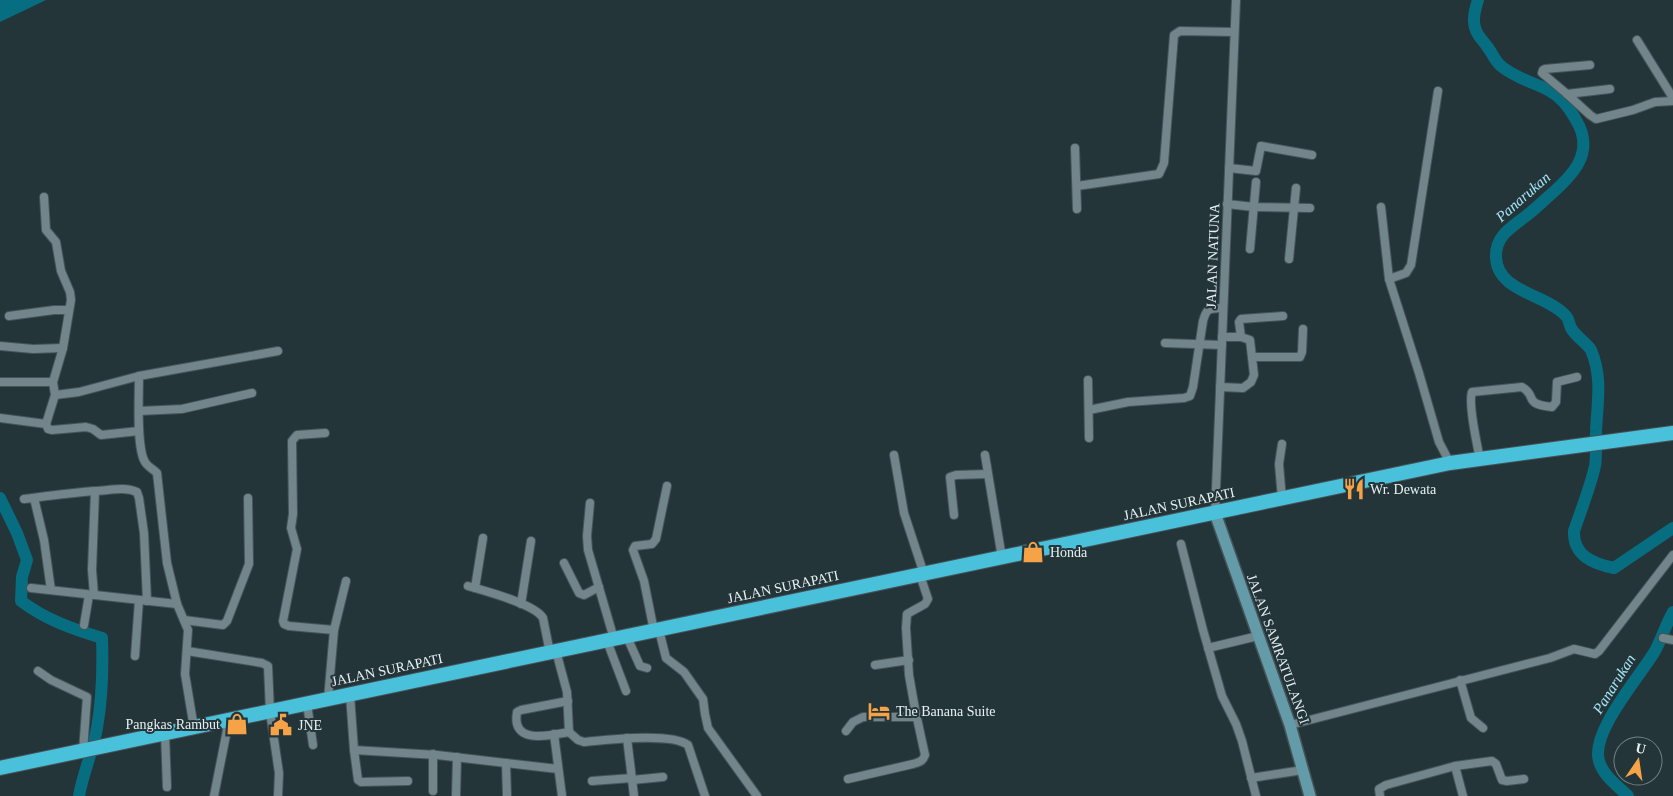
<svg xmlns="http://www.w3.org/2000/svg" width="1673" height="796" font-family="Georgia,serif">
	<style>
		.water { fill: #076d80 }
		.lines { fill: none; stroke-linecap: round; stroke-linejoin: round }
		.river { stroke: #076d80; stroke-width: 12 }
		.minor-casing { stroke: #455458; stroke-width: 10 }
		.secondary-casing { stroke: #455458; stroke-width: 14 }
		.trunk-casing { stroke: #455458; stroke-width: 16 }
		.minor { stroke: #72858a; stroke-width: 8 }
		.secondary { stroke: #639ca8; stroke-width: 11 }
		.trunk { stroke: #4ac1db; stroke-width: 14 }
		.labels { text-anchor: middle; dominant-baseline: central; stroke-width: 4; stroke-linejoin: round; paint-order: stroke }
		.street-label { font-size: 14px; fill: #e6f0f3; stroke: #24353a }
		.poi-label { font-size: 14px; fill: #e6f0f3; stroke: #24353a; text-anchor: start }
		.water-label { font-size: 15px; font-style: italic; fill: #a5e6f7; stroke: #24353a }
	</style>
	<rect width="100%" height="100%" fill="#24353a"/>
	<!-- water -->
	<polygon class="water" points="0,0 46,0 0,22"/>
	<g class="lines">
		<!-- river -->
		<g class="river">
			<path d="M1478,0C1474,12 1471,25 1479,36C1481,39 1484,42 1486,45C1492,52 1494,60 1501,66C1515,78 1533,82 1548,90C1560,96 1570,109 1576,120C1596,153 1572,176 1549,196C1541,203 1534,210 1526,216C1512,227 1495,236 1496,257C1497,292 1546,294 1565,315C1569,318 1569,324 1571,328C1576,337 1588,344 1591,350C1603,378 1597,404 1596,432C1595,443 1597,456 1595,466C1590,488 1581,510 1574,531C1573,556 1594,564 1614,568L1673,528"/>
			<path d="M0,498L17,533L27,560L22,577L21,601C46,620 73,629 102,638C103,667 102,700 97,728C93,751 83,773 79,796"/>
			<path d="M1628,796C1618,786 1603,776 1599,761C1590,732 1641,675 1655,651C1662,638 1666,624 1673,612"/>
		</g>
		<!-- minor casing -->
		<g class="minor-casing">
			<g id="minor">
				<polyline points="1637,40 1673,98"/>
				<polyline points="1590,65 1545,69 1543,70 1542,73 1567,94 1590,115 1596,119 1633,110 1655,102 1673,101"/>
				<polyline points="1567,94 1610,89"/>
				<polyline points="1075,148 1077,209"/>
				<polyline points="1229,168 1256,171 1261,146 1312,155"/>
				<polyline points="1077,186 1159,174 1164,163 1174,35 1180,31 1234,32"/>
				<polyline points="44,197 46,230 56,242 61,271 70,292 71,300 63,348 53,382 55,395 46,424"/>
				<polyline points="1227,204 1254,207 1310,208"/>
				<polyline points="1381,207 1389,279 1419,373 1439,442 1450,463"/>
				<polyline points="1250,249 1256,182"/>
				<polyline points="1289,259 1296,188"/>
				<polyline points="1389,279 1406,273 1411,265 1438,91"/>
				<polyline points="9,316 54,310 69,310"/>
				<polyline points="1241,337 1239,322 1241,319 1283,316"/>
				<polyline points="1165,343 1222,345"/>
				<polyline points="0,346 33,349 63,348"/>
				<polyline points="1252,357 1300,357 1302,352 1303,329"/>
				<path d="M139,376C139,395 136,448 145,462C148,467 153,469 157,473L167,563L177,604L188,630L185,674L194,728"/>
				<polyline points="1088,380 1089,438"/>
				<polyline points="0,382 53,382"/>
				<polyline points="1220,387 1243,388 1251,382 1254,375 1250,340 1241,337 1222,337"/>
				<polyline points="55,395 79,392 139,376 278,351"/>
				<path d="M1089,410L1128,402L1184,398L1190,396L1193,387L1203,321C1207,307 1209,309 1223,308"/>
				<polyline points="139,411 182,409 252,393"/>
				<polyline points="0,418 46,424 48,429 52,430 86,427 93,429 101,435 139,431"/>
				<polyline points="325,433 297,435 292,441 293,514 291,528 297,549 283,621 284,624 289,626 334,630"/>
				<polyline points="1282,444 1279,464 1282,499"/>
				<polyline points="894,455 904,513 924,574"/>
				<polyline points="985,455 1002,558"/>
				<path d="M1480,459C1477,445 1468,403 1472,392L1522,387C1538,396 1522,404 1552,407L1556,402L1557,382L1577,377"/>
				<polyline points="34,498 44,540 51,590"/>
				<path d="M24,499C48,496 70,493 94,491C108,491 124,486 137,492L139,498L144,533L147,601"/>
				<polyline points="590,503 587,536 588,550 614,639"/>
				<polyline points="1215,513 1236,0"/>
				<polyline points="954,515 950,477 956,475 988,474"/>
				<polyline points="1181,544 1203,630 1222,696 1236,724 1242,741 1256,796"/>
				<polyline points="564,563 579,593 584,595 599,587"/>
				<path d="M468,586C485,591 535,604 543,618L550,653"/>
				<polyline points="31,588 177,604"/>
				<polyline points="475,588 483,538"/>
				<polyline points="94,595 92,570 95,491"/>
				<polyline points="521,604 531,541"/>
				<polyline points="184,620 223,625 227,621 249,564 248,498"/>
				<polyline points="84,625 89,595"/>
				<polyline points="659,630 666,658 684,672 703,699 705,714 708,728 757,796"/>
				<polyline points="654,631 644,581 633,550 635,546 652,544 656,539 667,486"/>
				<polyline points="627,637 640,666 647,668"/>
				<polyline points="1663,638 1673,640"/>
				<polyline points="607,641 626,691"/>
				<polyline points="1208,648 1258,636"/>
				<polyline points="187,651 262,663 268,666 270,712 279,773 278,796"/>
				<polyline points="556,651 567,692 569,732"/>
				<polyline points="135,656 139,600"/>
				<polyline points="875,665 909,660"/>
				<polyline points="38,671 51,680 87,697 83,751"/>
				<polyline points="1460,680 1471,718 1483,728"/>
				<polyline points="350,695 354,750 358,780 361,782 408,781"/>
				<polyline points="328,699 334,630 346,581"/>
				<path d="M568,701L521,710L517,712C511,746 551,735 569,732"/>
				<polyline points="307,704 313,745"/>
				<polyline points="1290,725 1550,658 1574,649 1595,654 1599,651 1673,555"/>
				<polyline points="846,731 853,722 863,717 917,717"/>
				<path d="M569,732L578,740L584,742C606,740 671,732 688,745L705,796"/>
				<polyline points="165,734 167,787"/>
				<polyline points="554,734 562,796"/>
				<polyline points="627,738 634,796"/>
				<polyline points="354,750 437,755 558,769"/>
				<polyline points="433,754 433,791"/>
				<polyline points="506,763 507,796"/>
				<polyline points="1455,766 1463,796"/>
				<polyline points="1251,778 1303,770"/>
				<path d="M848,779L913,764C920,762 923,761 925,755L915,709L909,675L906,628L907,614L925,604L928,599L920,575"/>
				<polyline points="632,780 663,777"/>
				<polyline points="592,781 632,778"/>
				<polyline points="214,796 229,720"/>
				<polyline points="456,796 457,757"/>
				<polyline points="1380,796 1379,789 1386,785 1455,766 1492,761 1496,764 1502,780 1507,781 1524,779"/>
			</g>
		</g>
		<!-- secondary casing -->
		<g class="secondary-casing">
			<polyline id="secondary" points="1215,513 1290,725 1310,796"/>
		</g>
		<!-- trunk casing -->
		<g class="trunk-casing">
			<polyline id="trunk" points="0,768 1450,463 1673,433"/>
		</g>
		<!-- minor -->
		<use href="#minor" class="minor"/>
		<!-- secondary -->
		<use href="#secondary" class="secondary"/>
		<!-- trunk -->
		<use href="#trunk" class="trunk"/>
	</g>
	<!-- icons -->
	<defs>
		<g id="restaurant-bare" transform="scale(1.725)"><path d="M-5-6h1v4h1v-4h1v4h1v-4h1v5L-1.5 .5V6h-2V.5L-5-1ZM5-6V6H3V1.5H1.5Q1.5-4 5-6Z" fill="#f5a346" stroke="#24353a" stroke-width="2.5" paint-order="stroke"/></g>
		<g id="shop-bare" transform="scale(1.725)"><path d="M-5-2.5h2.3a2.7 3.5 0 0 1 5.4 0H5L5.5 6h-11ZM-1.5-2.5h3a1.5 2.3 0 0 0-3 0Z" fill="#f5a346" stroke="#24353a" stroke-width="2.5" paint-order="stroke"/></g>
		<g id="hotel-bare" transform="scale(1.725)"><path d="M-6-4.5h1.5V1H6V5H4.5V3h-9V5H-6ZM-4 0a1.8 1.8 0 1 1 3.6 0ZM.5 0V-2.5h3Q6-2.5 6 0Z" fill="#f5a346" stroke="#24353a" stroke-width="2.5" paint-order="stroke"/></g>
		<g id="civic-bare" transform="scale(1.725)"><path d="M-.6-6.5H3V-4.5H.6V-3L4-1V1h2V6H-6V1h2V-1L-.6-3ZM-1.2 2.5V6h2.4V2.5Z" fill="#f5a346" stroke="#24353a" stroke-width="2.5" paint-order="stroke"/></g>
	</defs>
	<g fill-rule="evenodd">
		<use href="#restaurant-bare" x="1354" y="489"/>
		<use href="#shop-bare" x="1033" y="552"/>
		<use href="#hotel-bare" x="879" y="711"/>
		<use href="#shop-bare" x="237" y="724"/>
		<use href="#civic-bare" x="281" y="725"/>
	</g>
	<g class="labels">
		<!-- street labels -->
		<g class="street-label">
			<text transform="translate(1213 256) rotate(-88)">JALAN NATUNA</text>
			<text transform="translate(1179 504) rotate(-12)">JALAN SURAPATI</text>
			<text transform="translate(783 587) rotate(-12)">JALAN SURAPATI</text>
			<text transform="translate(1278 649) rotate(70)">JALAN SAMRATULANGI</text>
			<text transform="translate(387 670) rotate(-12)">JALAN SURAPATI</text>
		</g>
		<!-- poi labels -->
		<g class="poi-label">
			<text x="1370" y="489">Wr. Dewata</text>
			<text x="1050" y="552">Honda</text>
			<text x="896" y="711">The Banana Suite</text>
			<text x="220" y="724" text-anchor="end">Pangkas Rambut</text>
			<text x="298" y="725">JNE</text>
		</g>
		<!-- water labels -->
		<g class="water-label">
			<text transform="translate(1523 197) rotate(-41)">Panarukan</text>
			<text transform="translate(1614 684) rotate(-58)">Panarukan</text>
		</g>
	</g>
	<!-- north arrow -->
	<g transform="translate(1638 761) rotate(13)"><circle r="24" fill="#24353a" stroke="#728084"/>
	<path d="M0-4L9 19L0 12L-9 19Z" fill="#f5a346"/>
	<text y="-8" font-size="14" font-weight="bold" text-anchor="middle" fill="#e6f0f3">U</text>
	</g>
</svg>
